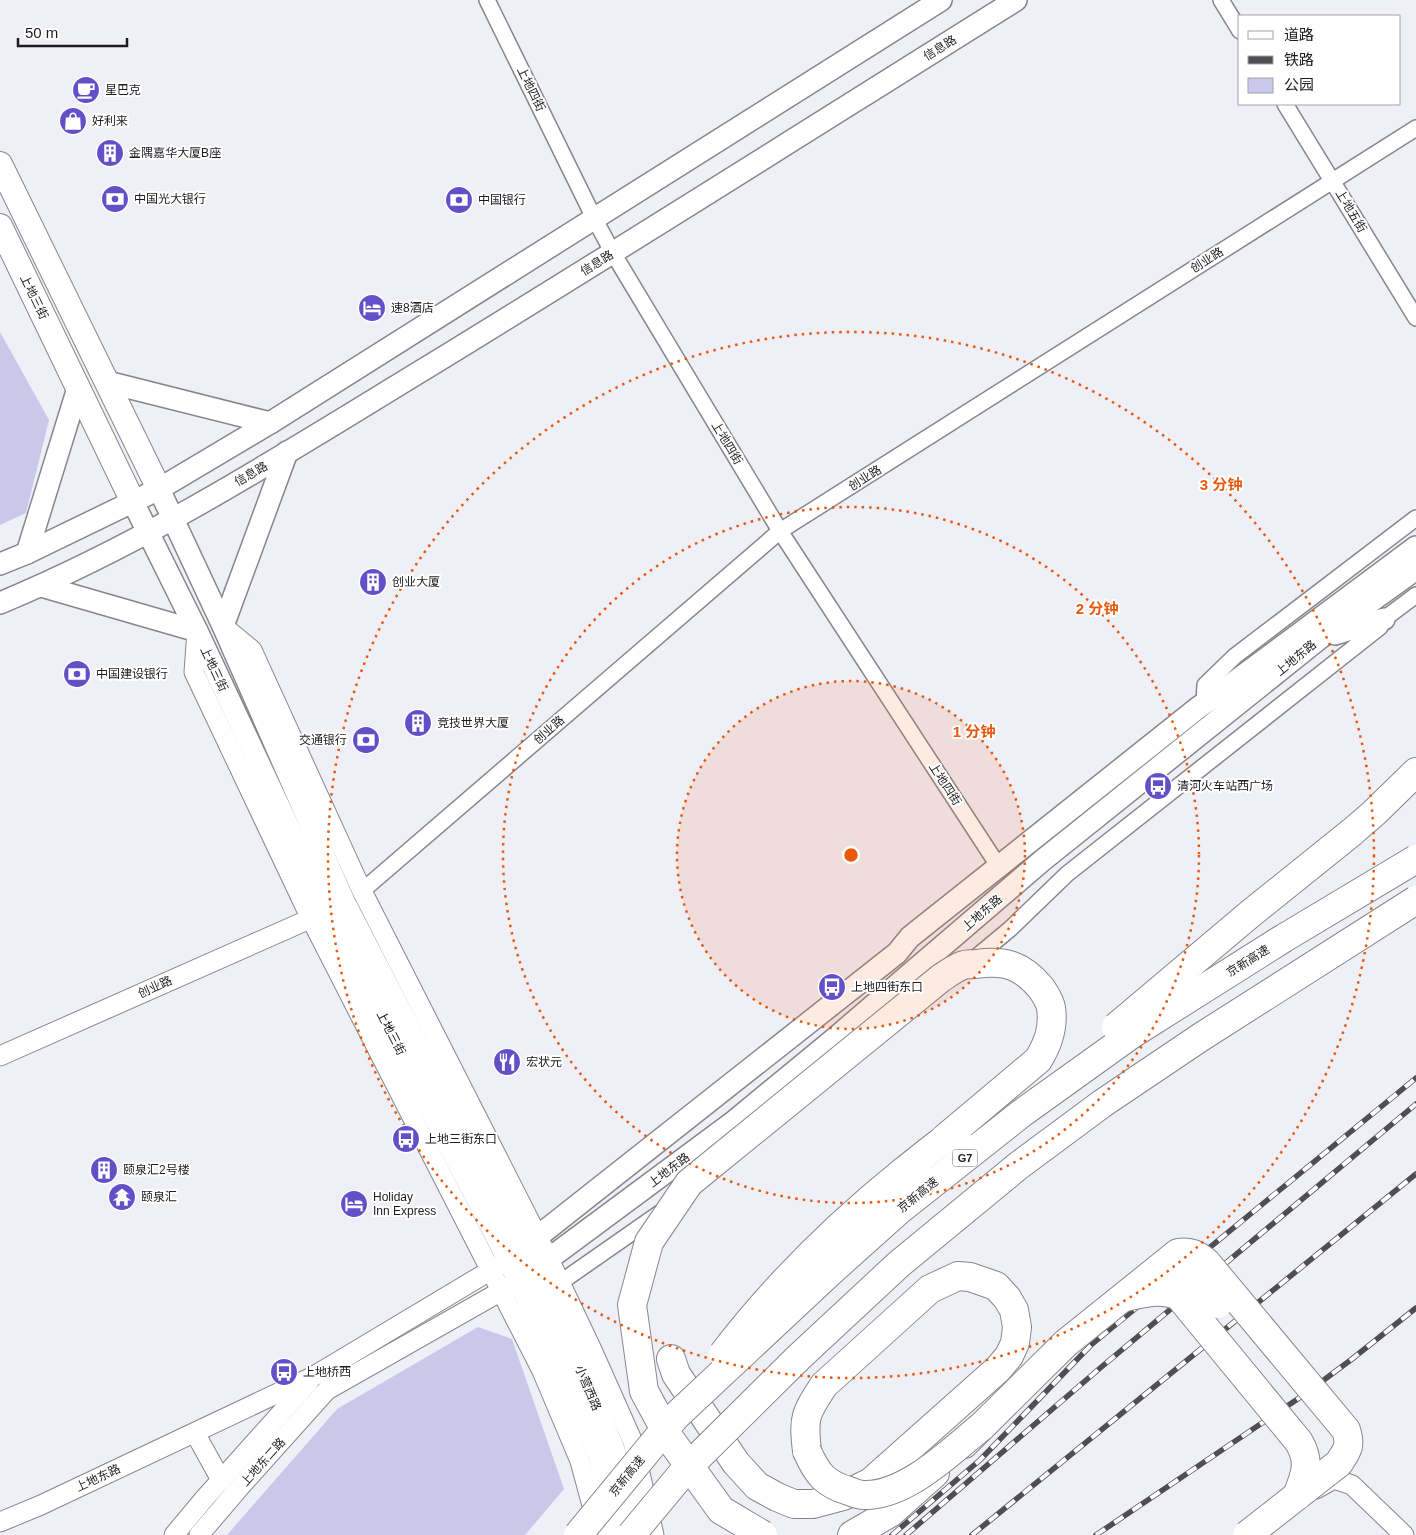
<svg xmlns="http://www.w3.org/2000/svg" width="1416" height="1535" font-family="Arial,'Noto Sans SC',sans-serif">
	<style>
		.green { fill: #c9c8ea }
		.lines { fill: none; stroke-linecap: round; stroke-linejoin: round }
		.minor-casing { stroke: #86868e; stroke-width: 18 }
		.tertiary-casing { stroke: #86868e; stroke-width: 21 }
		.secondary-casing { stroke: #86868e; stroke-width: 24 }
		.primary-casing { stroke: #86868e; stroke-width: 26 }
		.motorway-casing { stroke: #86868e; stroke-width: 30 }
		.minor { stroke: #fff; stroke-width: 15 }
		.tertiary { stroke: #fff; stroke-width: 19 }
		.secondary { stroke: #fff; stroke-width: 21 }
		.primary { stroke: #fff; stroke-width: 24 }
		.motorway { stroke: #fff; stroke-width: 28 }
		.rail-casing { stroke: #4f4f53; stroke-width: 5.5 }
		.rail { stroke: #fff; stroke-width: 4; stroke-dasharray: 11; stroke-linecap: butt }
		.motorway-bridge-casing { stroke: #86868e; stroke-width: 30; stroke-linecap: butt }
		.motorway-bridge { stroke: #fff; stroke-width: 28 }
		.ring { fill: none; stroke: #e8590c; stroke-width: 2.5; stroke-dasharray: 2.5 5 }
		.labels { text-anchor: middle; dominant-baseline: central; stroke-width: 4; stroke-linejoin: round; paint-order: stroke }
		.shield { fill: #fff; stroke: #606062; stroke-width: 1 }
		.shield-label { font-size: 11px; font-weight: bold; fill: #1c1c1f }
		.street-label { font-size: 12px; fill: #1c1c1f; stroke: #fff }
		.poi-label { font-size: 12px; fill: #1c1c1f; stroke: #fff; text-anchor: start }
		.centre { fill: #e8590c; stroke: #fff; stroke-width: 2.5 }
		.ring-label { font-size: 15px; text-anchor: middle; font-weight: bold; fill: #e8590c; stroke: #fff; stroke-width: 4; stroke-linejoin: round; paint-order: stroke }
	</style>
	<rect width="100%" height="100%" fill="#efeff7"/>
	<!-- green -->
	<g class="green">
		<polygon points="0,332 49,420 26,513 0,525"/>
		<polygon points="478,1327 512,1339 564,1489 525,1535 227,1535 337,1409"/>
	</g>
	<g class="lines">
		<!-- minor casing -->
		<g class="minor-casing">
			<g id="minor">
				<polyline points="487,0 594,218 613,253 780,531 999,867"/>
				<polyline points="1221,0 1240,31"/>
				<polyline points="1285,104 1416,318"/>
				<polyline points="1204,703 1205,685 1235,656 1416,518"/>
				<polyline points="362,891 780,531 1416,128"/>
				<polyline points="969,963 1010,929 1067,874 1380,627 1384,619 1416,595"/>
				<polyline points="561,1282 660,1213"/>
			</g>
		</g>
		<!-- tertiary casing -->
		<g class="tertiary-casing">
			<g id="tertiary">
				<polyline points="223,626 252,650 362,891 549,1259 593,1352 633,1442 654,1535"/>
				<polyline points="197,631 194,672 311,919 542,1371 580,1461 600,1535"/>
				<polyline points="0,1056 321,914"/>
				<polyline points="195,1433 221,1480"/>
				<polyline points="1316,1489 1334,1479 1352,1485 1404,1535"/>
				<polyline points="0,1522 41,1505 314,1376 501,1264"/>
				<polyline points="174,1535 204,1499 309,1382"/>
				<polyline points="199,1535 239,1488 327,1390 512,1285"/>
			</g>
		</g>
		<!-- secondary casing -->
		<g class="secondary-casing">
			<g id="secondary">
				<polyline points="107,382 270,423"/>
				<polyline points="159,489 223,626 344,901 523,1248 574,1353 614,1449 635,1535"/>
				<polyline points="133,502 197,631 328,911 508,1260 560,1365 599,1455 618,1535"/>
				<polyline points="27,553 78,388"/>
				<polyline points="0,564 27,553 159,489 270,423 941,0"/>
				<polyline points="41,586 197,631"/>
				<path d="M0,603C152,540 291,450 431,365C627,245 821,122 1016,0"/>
				<polyline points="223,626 287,452"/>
				<polyline points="1335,634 1384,619"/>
				<polyline points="508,1260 897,953 910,937 1199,707 1217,695 1416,547"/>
				<polyline points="519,1281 732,1123 834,1039 1043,860 1320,638 1416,569"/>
			</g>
		</g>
		<!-- primary casing -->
		<g class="primary-casing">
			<g id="primary">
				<polyline points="0,164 159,489"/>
				<polyline points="0,226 133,502"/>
			</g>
		</g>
		<!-- motorway casing -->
		<g class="motorway-casing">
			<g id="motorway">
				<polyline points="1352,832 1374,813 1416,772"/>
				<path d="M671,1359L676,1374L736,1463L757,1486L777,1497L794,1504H813L843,1496L871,1482L998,1369L1009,1356L1015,1343L1017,1327L1014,1310L1007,1298L996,1286L970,1277L958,1276L930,1289L824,1385C805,1414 803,1417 807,1451"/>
				<polyline points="964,1444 1066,1343"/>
				<polyline points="852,1535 890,1513 935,1473"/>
			</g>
		</g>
		<!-- minor -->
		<use href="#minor" class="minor"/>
		<!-- tertiary -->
		<use href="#tertiary" class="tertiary"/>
		<!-- secondary -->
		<use href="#secondary" class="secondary"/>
		<!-- primary -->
		<use href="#primary" class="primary"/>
		<!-- motorway -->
		<use href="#motorway" class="motorway"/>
		<!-- rail casing -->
		<g class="rail-casing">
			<g id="rail">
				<polyline points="892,1535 980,1460 1091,1345 1416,1078"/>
				<polyline points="906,1535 1099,1369 1416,1104"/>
				<polyline points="972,1535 1416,1174"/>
				<polyline points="1096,1535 1305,1394 1352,1359 1416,1308"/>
			</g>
		</g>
		<!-- rail -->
		<use href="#rail" class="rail"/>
		<!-- motorway-bridge casing -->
		<g class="motorway-bridge-casing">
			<g id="motorway-bridge">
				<polyline points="1116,1027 1250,914 1352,832"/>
				<path d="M1157,1270C1193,1268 1197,1279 1218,1304"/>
				<path d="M1126,1297C1144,1293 1161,1288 1179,1296L1299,1442C1311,1463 1305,1475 1297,1496"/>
				<path d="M1066,1343L1178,1253C1191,1251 1197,1255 1206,1262L1346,1430C1351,1446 1348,1449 1339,1463L1247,1535"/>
				<path d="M723,1354C775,1286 837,1225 904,1171C922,1157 939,1142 958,1130"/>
				<path d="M807,1451C817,1474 825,1484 849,1491C854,1493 859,1495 864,1495C906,1496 950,1452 981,1427"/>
				<polyline points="578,1535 676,1416 829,1273 898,1211 1022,1113 1132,1034 1284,938 1416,859"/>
				<polyline points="631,1535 686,1469 798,1358 899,1264 1018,1166 1103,1103 1201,1037 1416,900"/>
				<path d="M763,1535L721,1510L670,1439L644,1391L632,1305L649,1242L689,1183L941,978C947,974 954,969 961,966C965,964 971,964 976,964C1005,960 1022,965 1041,988C1045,994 1050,1001 1051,1008C1054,1028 1048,1044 1038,1060L944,1139"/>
			</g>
		</g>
		<!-- motorway-bridge -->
		<use href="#motorway-bridge" class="motorway-bridge"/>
	</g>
	<!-- distance rings -->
	<circle cx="851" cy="855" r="174" fill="#e8590c" fill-opacity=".12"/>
	<g class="ring">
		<circle cx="851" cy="855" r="174"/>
		<circle cx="851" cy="855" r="348"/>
		<circle cx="851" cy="855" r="523"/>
	</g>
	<!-- icons -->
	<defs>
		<g id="cafe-disc" transform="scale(1.4375)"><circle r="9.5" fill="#634fc8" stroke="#fff"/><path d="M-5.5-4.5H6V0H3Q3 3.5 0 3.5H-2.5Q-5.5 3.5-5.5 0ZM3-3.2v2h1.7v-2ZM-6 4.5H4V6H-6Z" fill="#fff"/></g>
		<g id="shop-disc" transform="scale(1.4375)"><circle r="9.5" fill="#634fc8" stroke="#fff"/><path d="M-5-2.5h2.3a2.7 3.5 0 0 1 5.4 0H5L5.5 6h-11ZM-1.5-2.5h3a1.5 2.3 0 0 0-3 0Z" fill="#fff"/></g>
		<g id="building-disc" transform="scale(1.4375)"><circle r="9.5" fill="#634fc8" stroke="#fff"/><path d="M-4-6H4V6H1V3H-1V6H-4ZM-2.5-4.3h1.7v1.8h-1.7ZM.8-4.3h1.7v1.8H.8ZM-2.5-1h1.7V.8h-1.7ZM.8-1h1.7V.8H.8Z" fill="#fff"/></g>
		<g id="bank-disc" transform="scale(1.4375)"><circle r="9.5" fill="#634fc8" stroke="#fff"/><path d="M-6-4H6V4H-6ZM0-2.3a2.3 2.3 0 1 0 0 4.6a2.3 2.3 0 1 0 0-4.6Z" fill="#fff"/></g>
		<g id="hotel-disc" transform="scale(1.4375)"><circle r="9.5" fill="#634fc8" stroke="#fff"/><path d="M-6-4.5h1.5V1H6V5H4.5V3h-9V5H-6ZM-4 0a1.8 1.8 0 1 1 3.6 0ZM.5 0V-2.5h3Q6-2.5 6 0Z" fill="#fff"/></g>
		<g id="bus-disc" transform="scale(1.4375)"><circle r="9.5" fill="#634fc8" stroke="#fff"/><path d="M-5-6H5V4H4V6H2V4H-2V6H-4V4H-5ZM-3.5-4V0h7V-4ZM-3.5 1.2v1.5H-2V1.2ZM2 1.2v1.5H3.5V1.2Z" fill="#fff"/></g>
		<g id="restaurant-disc" transform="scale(1.4375)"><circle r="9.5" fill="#634fc8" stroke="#fff"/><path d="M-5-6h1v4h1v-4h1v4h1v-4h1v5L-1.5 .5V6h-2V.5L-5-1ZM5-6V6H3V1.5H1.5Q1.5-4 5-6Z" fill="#fff"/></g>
		<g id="temple-disc" transform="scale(1.4375)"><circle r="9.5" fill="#634fc8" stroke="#fff"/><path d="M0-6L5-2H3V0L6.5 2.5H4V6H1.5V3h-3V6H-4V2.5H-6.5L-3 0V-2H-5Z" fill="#fff"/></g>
	</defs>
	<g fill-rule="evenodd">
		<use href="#cafe-disc" x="86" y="90"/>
		<use href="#shop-disc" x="73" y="121"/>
		<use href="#building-disc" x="110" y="153"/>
		<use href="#bank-disc" x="115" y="199"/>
		<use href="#bank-disc" x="459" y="200"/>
		<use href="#hotel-disc" x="372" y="308"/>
		<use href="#building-disc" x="373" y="582"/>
		<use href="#bank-disc" x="77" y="674"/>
		<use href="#building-disc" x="418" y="723"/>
		<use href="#bank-disc" x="366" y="740"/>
		<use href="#bus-disc" x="1158" y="786"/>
		<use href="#bus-disc" x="832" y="987"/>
		<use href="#restaurant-disc" x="507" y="1062"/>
		<use href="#bus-disc" x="406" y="1139"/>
		<use href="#building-disc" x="104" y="1170"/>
		<use href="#temple-disc" x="122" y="1197"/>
		<use href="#hotel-disc" x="354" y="1204"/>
		<use href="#bus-disc" x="284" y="1372"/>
	</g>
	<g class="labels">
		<!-- shield labels -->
		<rect class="shield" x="952.5" y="1149.5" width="25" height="17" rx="4"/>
		<g class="shield-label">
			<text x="965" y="1158">G7</text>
		</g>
		<!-- street labels -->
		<g class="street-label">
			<text transform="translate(940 48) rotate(-32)">信息路</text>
			<text transform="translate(531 89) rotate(64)">上地四街</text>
			<text transform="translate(1351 211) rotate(59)">上地五街</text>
			<text transform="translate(1207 260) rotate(-32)">创业路</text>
			<text transform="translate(597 263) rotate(-32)">信息路</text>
			<text transform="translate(34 297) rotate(64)">上地三街</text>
			<text transform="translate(727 443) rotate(59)">上地四街</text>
			<text transform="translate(251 474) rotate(-30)">信息路</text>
			<text transform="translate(865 478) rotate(-32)">创业路</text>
			<text transform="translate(1296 658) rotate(-39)">上地东路</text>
			<text transform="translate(214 669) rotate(65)">上地三街</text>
			<text transform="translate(549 730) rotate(-41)">创业路</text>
			<text transform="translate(945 784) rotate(57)">上地四街</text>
			<text transform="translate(982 913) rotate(-41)">上地东路</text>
			<text transform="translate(1248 961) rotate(-32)">京新高速</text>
			<text transform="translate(155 987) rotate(-24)">创业路</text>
			<text transform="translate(391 1033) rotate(63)">上地三街</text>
			<text transform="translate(669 1170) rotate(-37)">上地东路</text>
			<text transform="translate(918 1195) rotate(-39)">京新高速</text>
			<text transform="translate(588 1388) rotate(67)">小营西路</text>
			<text transform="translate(263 1462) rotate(-48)">上地东二路</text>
			<text transform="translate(627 1476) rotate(-51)">京新高速</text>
			<text transform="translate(98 1478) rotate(-25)">上地东路</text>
		</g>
		<!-- poi labels -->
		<g class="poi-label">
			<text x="105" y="90">星巴克</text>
			<text x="92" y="121">好利来</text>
			<text x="129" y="153">金隅嘉华大厦B座</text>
			<text x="134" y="199">中国光大银行</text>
			<text x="478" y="200">中国银行</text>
			<text x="391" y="308">速8酒店</text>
			<text x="392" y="582">创业大厦</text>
			<text x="96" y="674">中国建设银行</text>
			<text x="437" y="723">竞技世界大厦</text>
			<text x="347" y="740" text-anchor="end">交通银行</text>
			<text x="1177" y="786">清河火车站西广场</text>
			<text x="851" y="987">上地四街东口</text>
			<text x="526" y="1062">宏状元</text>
			<text x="425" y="1139">上地三街东口</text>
			<text x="123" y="1170">颐泉汇2号楼</text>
			<text x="141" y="1197">颐泉汇</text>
			<text x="373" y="1197">Holiday<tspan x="373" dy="14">Inn Express</tspan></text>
			<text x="303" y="1372">上地桥西</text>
		</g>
	</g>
	<circle cx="851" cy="855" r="8" class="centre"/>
	<g class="ring-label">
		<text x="1221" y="490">3 分钟</text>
		<text x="1097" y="614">2 分钟</text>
		<text x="974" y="737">1 分钟</text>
	</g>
	<!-- legend -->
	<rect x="1238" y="15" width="162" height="90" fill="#ffffff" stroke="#a4a4a5"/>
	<rect x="1248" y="31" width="25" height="8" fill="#ffffff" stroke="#a4a4a5"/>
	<text x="1284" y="40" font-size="15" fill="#1c1c1f">道路</text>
	<rect x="1248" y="56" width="25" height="8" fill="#4f4f53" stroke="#a4a4a5"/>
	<text x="1284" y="65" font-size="15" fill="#1c1c1f">铁路</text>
	<rect x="1248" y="78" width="25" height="15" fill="#c9c8ea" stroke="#a4a4a5"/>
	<text x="1284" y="90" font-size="15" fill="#1c1c1f">公园</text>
	<!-- scale -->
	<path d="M18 38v8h109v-8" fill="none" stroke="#1c1c1f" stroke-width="2.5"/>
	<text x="25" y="38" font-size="15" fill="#1c1c1f" stroke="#ffffff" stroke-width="4" paint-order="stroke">50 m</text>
</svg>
